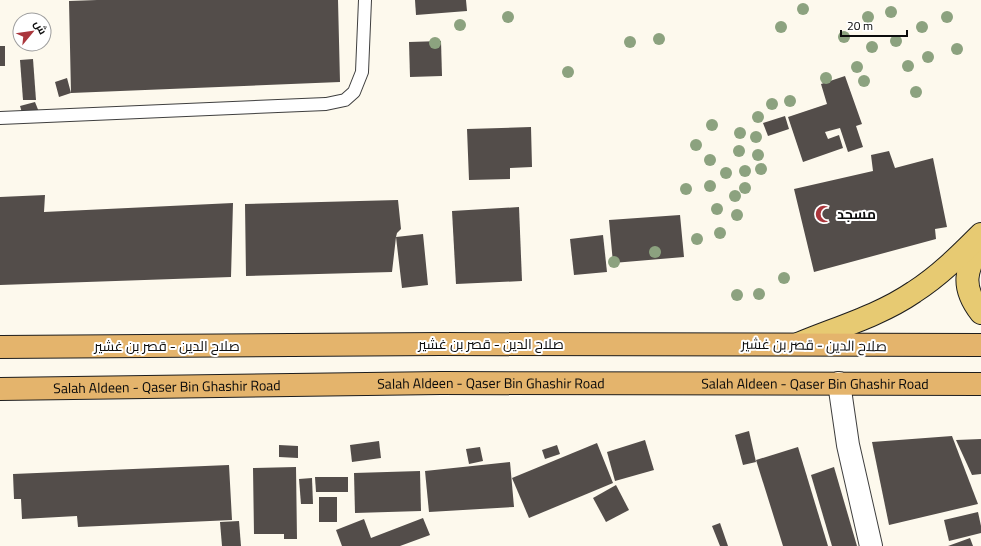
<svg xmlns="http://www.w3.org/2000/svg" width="981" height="546" font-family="Georgia,Cairo,serif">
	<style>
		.building { fill: #534d4a }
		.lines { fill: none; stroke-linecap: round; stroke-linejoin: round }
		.service-casing { stroke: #3f3f3f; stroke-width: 14 }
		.minor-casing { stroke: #3f3f3f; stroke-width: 24 }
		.primary-casing { stroke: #1d1d1d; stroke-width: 24 }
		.trunk-casing { stroke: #1d1d1d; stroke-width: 24 }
		.service { stroke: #fff; stroke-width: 12 }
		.minor { stroke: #fff; stroke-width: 22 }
		.primary { stroke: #e7ca72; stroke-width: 22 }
		.trunk { stroke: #e4b46c; stroke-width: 22 }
		.tree { fill: #8ca27f }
		.labels { text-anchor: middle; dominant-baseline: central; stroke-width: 4; stroke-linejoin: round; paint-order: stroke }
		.poi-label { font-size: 14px; font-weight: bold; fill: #0c0c0c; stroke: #fff; text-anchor: start }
		.street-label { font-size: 14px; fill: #0c0c0c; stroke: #fff }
	</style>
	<rect width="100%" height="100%" fill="#fdf9ed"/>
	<!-- building -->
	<g class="building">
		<polygon points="97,0 338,0 340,82 71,93 59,97 55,82 67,78 71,93 69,1"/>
		<polygon points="415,0 466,0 467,11 416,15"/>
		<polygon points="441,41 442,76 410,77 409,42"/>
		<rect x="0" y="46" width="5" height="20"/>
		<polygon points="33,59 36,100 23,100 20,60"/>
		<polygon points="845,76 862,124 856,126 863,147 848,152 840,128 825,132 828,139 839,135 843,148 803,162 788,117 827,104 821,84"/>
		<polygon points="35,102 39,112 23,116 20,106"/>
		<polygon points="785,116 789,129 768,136 763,123"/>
		<polygon points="531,127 532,167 510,168 510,179 469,180 467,129"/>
		<polygon points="889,151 895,168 933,158 947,227 935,229 936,239 814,272 794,189 873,171 871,155"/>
		<polygon points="45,195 44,212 233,203 231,277 0,285 0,197"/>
		<polygon points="398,200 401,229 397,233 396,237 423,234 428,285 402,288 396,237 392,272 246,276 245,204"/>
		<polygon points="519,207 522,281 456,284 452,211"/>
		<polygon points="680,215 684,257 613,263 609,220"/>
		<polygon points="603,235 607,272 574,275 570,239"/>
		<polygon points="749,431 756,462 743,465 735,435"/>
		<polygon points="952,436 978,504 889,525 872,442"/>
		<polygon points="981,439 981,474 972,475 956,440"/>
		<polygon points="645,440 654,470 615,481 607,452"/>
		<polygon points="379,441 381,458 352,462 350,445"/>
		<polygon points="597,443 613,483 529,518 512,478"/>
		<polygon points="279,445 298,446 298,458 279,457"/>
		<polygon points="557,445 560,454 545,459 542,450"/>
		<polygon points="480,447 483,461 469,464 466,449"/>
		<polygon points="798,447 828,546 783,546 756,460"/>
		<polygon points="510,462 514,507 429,512 425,471"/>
		<polygon points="229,465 232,520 78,527 77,516 22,519 21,499 14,499 13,474"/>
		<polygon points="296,467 297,539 284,539 284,534 254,534 253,468"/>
		<polygon points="834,467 857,546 832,546 811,475"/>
		<polygon points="420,471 421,511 355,513 354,473"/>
		<polygon points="315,477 348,477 348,492 316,492"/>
		<polygon points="312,478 313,504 301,504 299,479"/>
		<polygon points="616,485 629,510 606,522 593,498"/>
		<rect x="319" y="497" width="18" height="25"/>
		<polygon points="978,512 981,526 981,533 949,541 944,520"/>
		<polygon points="423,518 430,535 400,546 342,546 336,530 364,519 371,538"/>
		<polygon points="239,521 241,546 222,546 220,522"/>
		<polygon points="720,523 728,546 720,546 712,526"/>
		<polygon points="970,538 973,546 948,546"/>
	</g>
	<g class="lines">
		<!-- service casing -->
		<g class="service-casing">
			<polyline id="service" points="0,118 326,104 345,100 354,92 362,72 365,0"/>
		</g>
		<!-- minor casing -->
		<g class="minor-casing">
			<polyline id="minor" points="839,383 848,445 871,546"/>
		</g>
		<!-- primary casing -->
		<g class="primary-casing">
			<g id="primary">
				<path d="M981,242C966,270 960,286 981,313"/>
				<path d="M798,344C836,328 879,316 914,292C939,276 960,255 981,234"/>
			</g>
		</g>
		<!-- trunk casing -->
		<g class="trunk-casing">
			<g id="trunk">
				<polyline points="0,347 441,344 981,345"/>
				<path id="s1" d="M0,389L441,383L981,384"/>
			</g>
		</g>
		<!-- service -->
		<use href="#service" class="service"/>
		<!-- minor -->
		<use href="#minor" class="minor"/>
		<!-- primary -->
		<use href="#primary" class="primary"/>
		<!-- trunk -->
		<use href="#trunk" class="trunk"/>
	</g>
	<!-- trees -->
	<g class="tree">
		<circle cx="803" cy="9" r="6"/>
		<circle cx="891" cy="12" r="6"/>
		<circle cx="508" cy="17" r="6"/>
		<circle cx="868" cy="17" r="6"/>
		<circle cx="947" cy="17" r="6"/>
		<circle cx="460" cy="25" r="6"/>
		<circle cx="781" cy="27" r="6"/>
		<circle cx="922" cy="27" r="6"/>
		<circle cx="844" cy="37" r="6"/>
		<circle cx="659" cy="39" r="6"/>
		<circle cx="896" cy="41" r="6"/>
		<circle cx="630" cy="42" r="6"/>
		<circle cx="435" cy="43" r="6"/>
		<circle cx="872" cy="47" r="6"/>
		<circle cx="957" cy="49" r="6"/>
		<circle cx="928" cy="57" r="6"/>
		<circle cx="908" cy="66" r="6"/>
		<circle cx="857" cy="67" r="6"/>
		<circle cx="568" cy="72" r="6"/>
		<circle cx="826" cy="78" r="6"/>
		<circle cx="864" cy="81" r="6"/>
		<circle cx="916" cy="92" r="6"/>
		<circle cx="790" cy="101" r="6"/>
		<circle cx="772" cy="104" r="6"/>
		<circle cx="758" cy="117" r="6"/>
		<circle cx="712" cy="125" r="6"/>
		<circle cx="740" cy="133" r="6"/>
		<circle cx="756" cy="137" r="6"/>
		<circle cx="696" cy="145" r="6"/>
		<circle cx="739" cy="151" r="6"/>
		<circle cx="758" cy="155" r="6"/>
		<circle cx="710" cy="160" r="6"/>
		<circle cx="761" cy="169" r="6"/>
		<circle cx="745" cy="171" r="6"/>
		<circle cx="726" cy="173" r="6"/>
		<circle cx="710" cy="186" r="6"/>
		<circle cx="745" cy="188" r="6"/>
		<circle cx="686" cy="189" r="6"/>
		<circle cx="735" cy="196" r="6"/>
		<circle cx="717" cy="209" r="6"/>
		<circle cx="737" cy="215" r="6"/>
		<circle cx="720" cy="233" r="6"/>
		<circle cx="697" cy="239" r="6"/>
		<circle cx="655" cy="252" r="6"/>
		<circle cx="614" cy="262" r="6"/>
		<circle cx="784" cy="278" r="6"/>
		<circle cx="759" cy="294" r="6"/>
		<circle cx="737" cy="295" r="6"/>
	</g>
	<!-- icons -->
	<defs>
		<g id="mosque-bare" transform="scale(1.38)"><path d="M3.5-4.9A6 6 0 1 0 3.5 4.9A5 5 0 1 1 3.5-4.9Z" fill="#aa363c" stroke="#fff" stroke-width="2.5" paint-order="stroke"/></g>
	</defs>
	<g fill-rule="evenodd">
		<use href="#mosque-bare" x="824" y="214"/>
	</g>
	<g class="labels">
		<!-- poi labels -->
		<g class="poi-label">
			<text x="837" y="214">مسجد</text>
		</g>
		<!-- street labels -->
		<g class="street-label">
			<text x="491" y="344">صلاح الدين - قصر بن غشير</text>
			<text transform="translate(814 345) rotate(1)">صلاح الدين - قصر بن غشير</text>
			<text x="167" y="346">صلاح الدين - قصر بن غشير</text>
			<text stroke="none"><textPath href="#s1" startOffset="815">Salah Aldeen - Qaser Bin Ghashir Road</textPath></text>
			<text stroke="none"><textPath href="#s1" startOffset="491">Salah Aldeen - Qaser Bin Ghashir Road</textPath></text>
			<text stroke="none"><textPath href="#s1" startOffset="167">Salah Aldeen - Qaser Bin Ghashir Road</textPath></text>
		</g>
	</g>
	<!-- north arrow -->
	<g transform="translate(32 32) rotate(61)"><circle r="19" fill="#ffffff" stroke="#9e9e9e"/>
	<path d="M0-3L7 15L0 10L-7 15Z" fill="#aa363c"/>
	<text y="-6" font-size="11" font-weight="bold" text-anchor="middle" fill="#0c0c0c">ش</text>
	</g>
	<!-- scale -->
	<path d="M841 30v6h66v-6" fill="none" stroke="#0c0c0c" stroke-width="2"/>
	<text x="847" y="30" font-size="12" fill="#0c0c0c" stroke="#ffffff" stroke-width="3" paint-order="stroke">20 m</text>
</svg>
